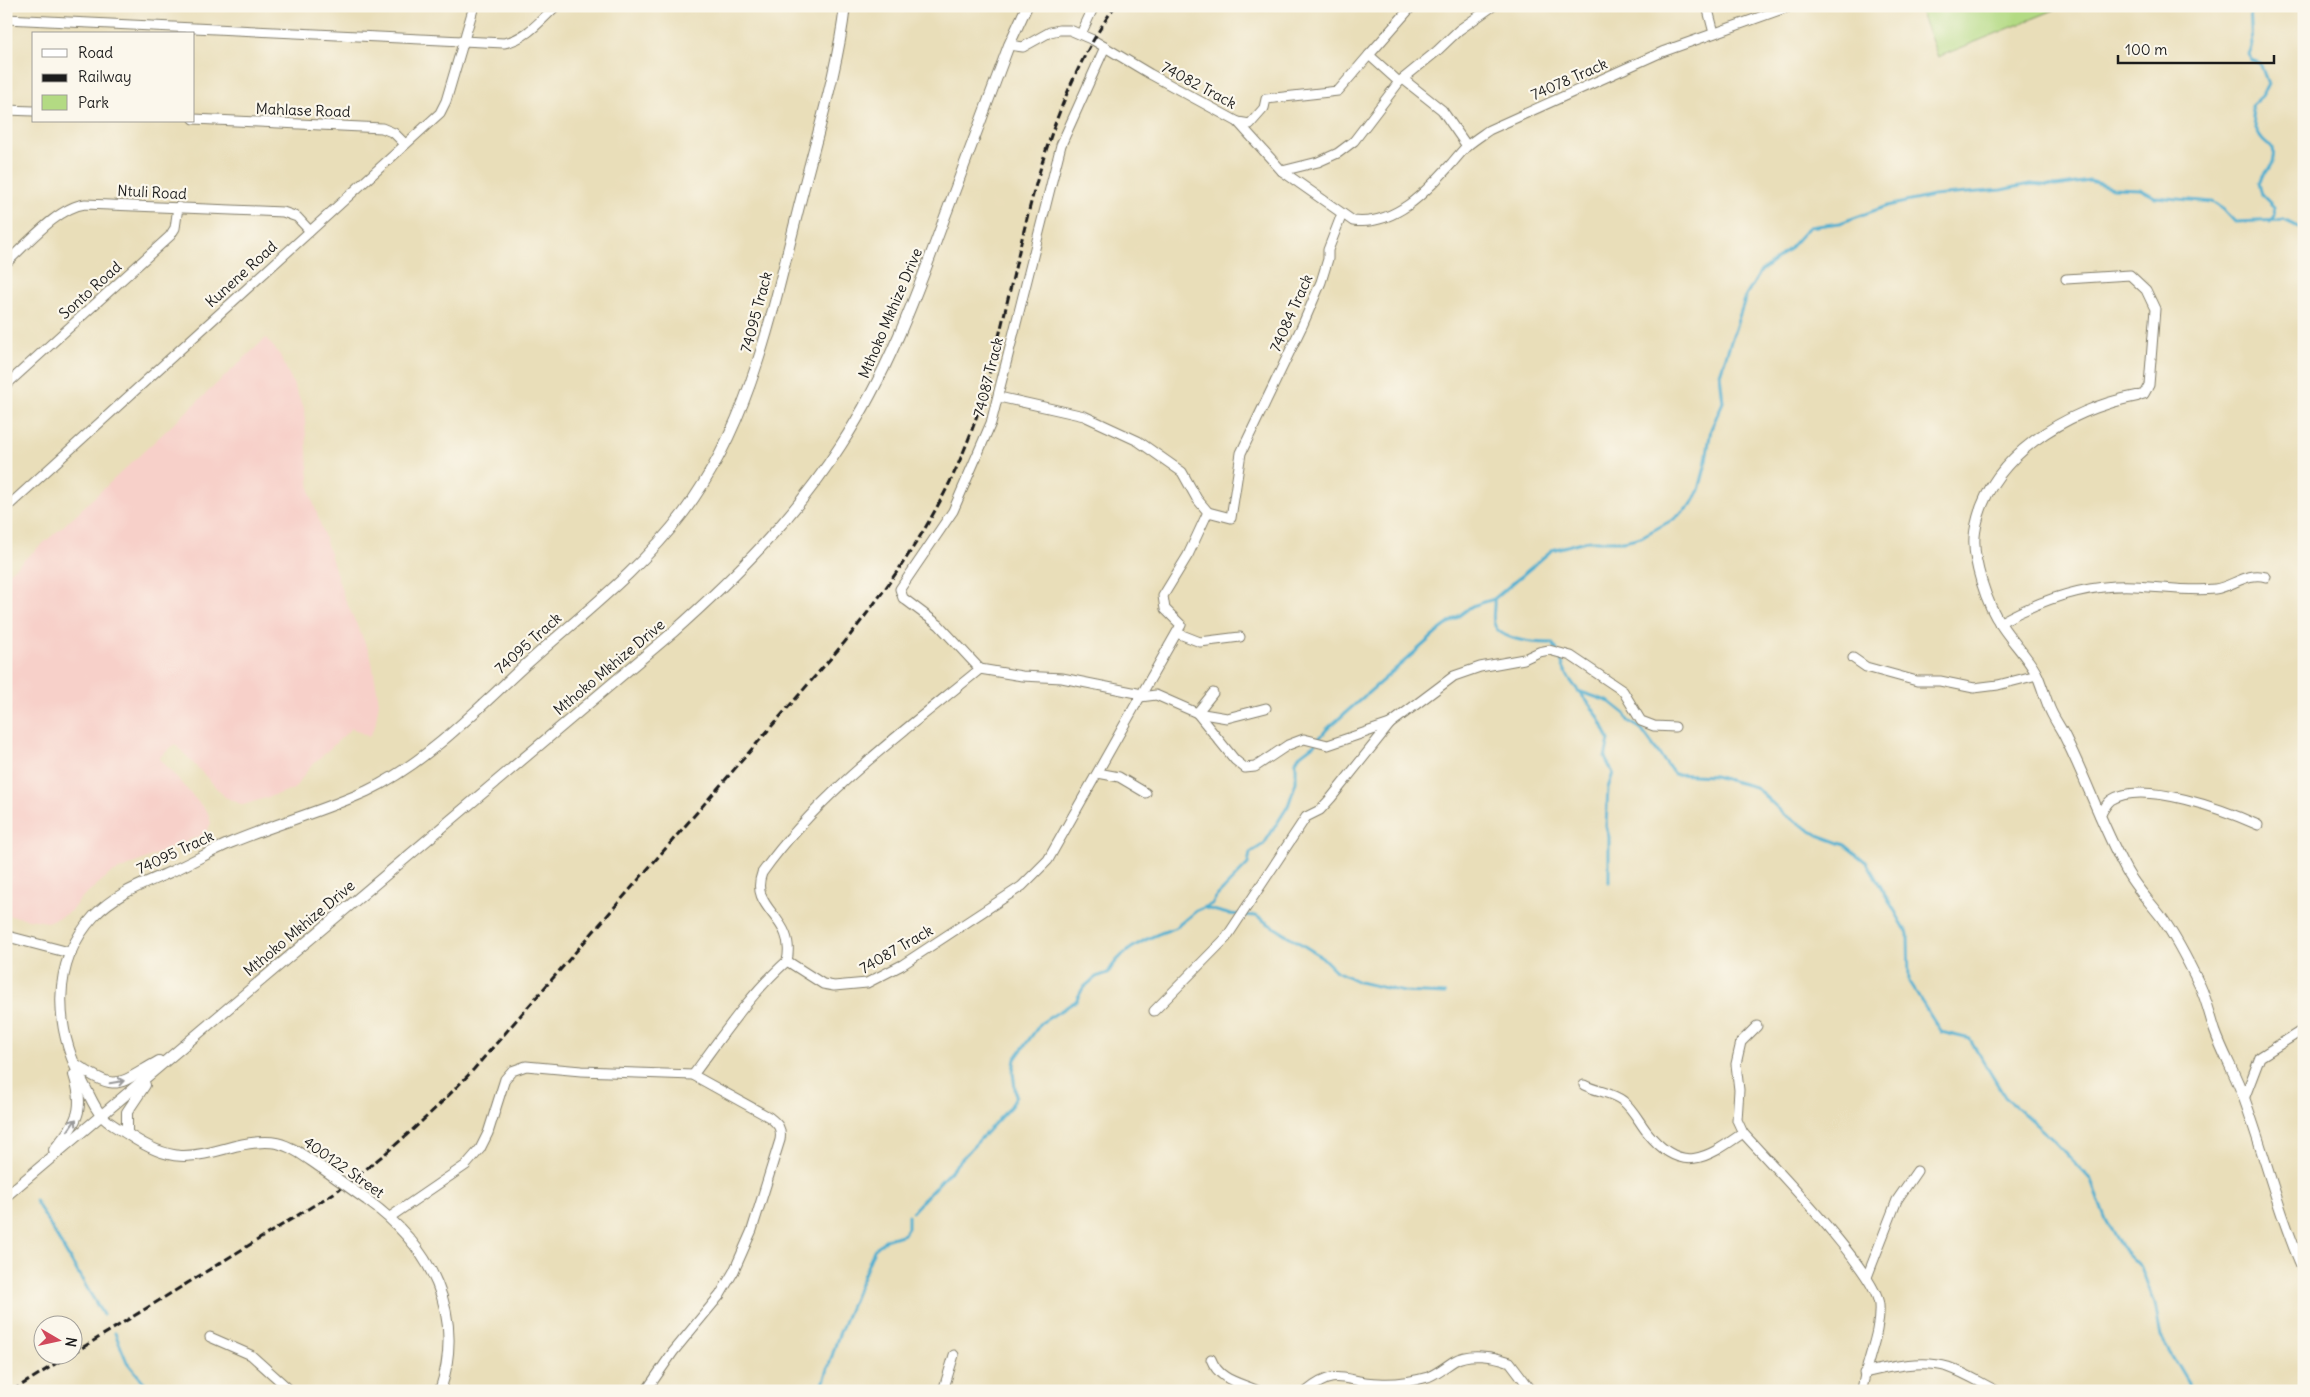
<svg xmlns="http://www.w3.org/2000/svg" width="2310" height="1397" font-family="Delius,sans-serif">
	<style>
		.built { fill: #f7d0c9 }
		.green { fill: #b3da83; stroke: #687b50 }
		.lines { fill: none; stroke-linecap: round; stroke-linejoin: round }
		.stream { stroke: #51afd0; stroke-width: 3 }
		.minor-casing { stroke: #827d6a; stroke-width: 11 }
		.tertiary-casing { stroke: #827d6a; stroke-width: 12 }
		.minor { stroke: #fff; stroke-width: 9 }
		.tertiary { stroke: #fff; stroke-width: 10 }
		.rail { stroke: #1c1c1c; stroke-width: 3; stroke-dasharray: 8 4; stroke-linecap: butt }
		.tertiary-bridge-casing { stroke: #827d6a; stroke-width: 12; stroke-linecap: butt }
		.tertiary-bridge { stroke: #fff; stroke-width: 10 }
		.oneway { stroke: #999 }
		.labels { text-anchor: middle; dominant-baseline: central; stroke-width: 4.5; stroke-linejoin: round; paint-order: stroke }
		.street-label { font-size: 15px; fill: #1c1c1c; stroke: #fbf7ec }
	</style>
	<rect width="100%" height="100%" fill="#fbf7ec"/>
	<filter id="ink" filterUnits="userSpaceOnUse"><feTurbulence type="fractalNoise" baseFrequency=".02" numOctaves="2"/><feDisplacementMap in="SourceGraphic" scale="10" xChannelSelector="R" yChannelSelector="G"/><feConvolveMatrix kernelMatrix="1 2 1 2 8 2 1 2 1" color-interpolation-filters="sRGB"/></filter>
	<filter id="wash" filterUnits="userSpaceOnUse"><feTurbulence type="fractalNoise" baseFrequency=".0096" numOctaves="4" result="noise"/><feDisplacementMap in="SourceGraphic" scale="20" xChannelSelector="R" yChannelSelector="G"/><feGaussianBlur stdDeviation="1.12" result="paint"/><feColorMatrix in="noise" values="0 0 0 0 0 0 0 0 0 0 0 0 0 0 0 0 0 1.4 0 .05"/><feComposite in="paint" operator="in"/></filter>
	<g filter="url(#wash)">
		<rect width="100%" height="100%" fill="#e9deb9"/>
		<!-- built -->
		<polygon class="built" points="266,338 280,355 304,408 310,492 344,597 371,656 379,702 375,726 369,737 352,728 310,767 294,789 243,805 225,797 175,744 159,758 208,813 211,823 206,833 110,874 81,898 71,911 60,917 47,922 6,915 6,575 60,529"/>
		<!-- green -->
		<polygon class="green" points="1918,6 2064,6 1938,57"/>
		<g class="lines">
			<!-- stream -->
			<g class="stream">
				<path d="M2250,6L2252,47L2249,54L2251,60L2260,63L2268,84L2262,96L2251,106C2254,123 2256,140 2273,148C2276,161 2267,172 2259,182L2262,195L2274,207L2275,216L2270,222"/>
				<path d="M1494,599C1495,606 1492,616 1494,623C1498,641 1537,643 1552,643L1557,650"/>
				<path d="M1560,655C1564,679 1582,693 1595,712C1601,720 1605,731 1609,740L1605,758L1613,773L1608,788L1606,826L1609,837V882"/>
				<polyline points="1578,691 1610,702 1625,714 1628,721 1640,728 1674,774 1714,776 1755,787 1785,815 1818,835 1845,845 1867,863 1908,934 1909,982 1941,1032 1970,1039 2005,1097 2051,1138 2091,1180 2105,1218 2121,1247 2141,1267 2155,1304 2161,1337 2193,1391"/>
				<polyline points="1318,740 1327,729 1440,630 1472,606 1494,599 1552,550 1586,541 1624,541 1641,537 1674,519 1691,505 1699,490 1705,467 1711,429 1723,402 1720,374 1746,296 1761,271 1788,250 1809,227 1840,223 1887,206 1933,196 2001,190 2030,184 2056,186 2090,181 2113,188 2140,189 2155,197 2212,202 2224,210 2235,222 2284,220 2304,230"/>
				<polyline points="1205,908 1228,914 1256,916 1322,957 1336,971 1359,982 1404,992 1445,994"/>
				<polyline points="1175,928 1196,911 1212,904 1216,897 1248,864 1250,853 1264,844 1288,806 1296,782 1296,761 1299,756 1316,743"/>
				<polyline points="35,1200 103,1315"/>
				<path d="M912,1212L1011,1106L1016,1096L1013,1072L1015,1059L1041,1023L1076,1001L1083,988L1096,977L1108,973C1120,950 1148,937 1172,929"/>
				<polyline points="115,1333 127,1362 151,1391"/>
				<polyline points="821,1391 838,1337 874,1250 885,1240 904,1234 908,1228 908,1215"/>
			</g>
		</g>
	</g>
	<g filter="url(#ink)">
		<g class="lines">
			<!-- minor casing -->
			<g class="minor-casing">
				<g id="minor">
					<polyline points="1707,6 1714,33"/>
					<path d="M6,19L504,43C526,39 540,21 556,6"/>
					<polyline points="1081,34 1094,6"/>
					<path d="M1009,45L1023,47L1050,32L1059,30H1070L1093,40L1150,74L1238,122L1282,171L1353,221C1395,226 1426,192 1452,163C1457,157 1462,151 1467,146C1474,140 1482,135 1489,130L1662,52L1791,6"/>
					<polyline points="1369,55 1412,6"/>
					<polyline points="1403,79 1442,110 1467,146"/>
					<polyline points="6,110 34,111"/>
					<polyline points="194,119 382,128 394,133 405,144"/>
					<polyline points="1238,122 1250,124 1264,108 1266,99 1338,91 1369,55 1399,82"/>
					<polyline points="1282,171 1318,162 1338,153 1354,141 1399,82 1437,51 1459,30 1493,6"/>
					<path d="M6,263C26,245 58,207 85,204L283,212L297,217L310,231"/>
					<polyline points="2066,279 2130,275 2146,290 2155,309 2149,385 2144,394 2137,396"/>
					<polyline points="6,385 170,236 175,228 178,207"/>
					<polyline points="999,397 1084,416 1138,441 1182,472 1197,499 1208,512"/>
					<polyline points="6,508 440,113 446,101 474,6"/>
					<path d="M1999,623C2040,600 2087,584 2134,586C2161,587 2189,592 2215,589C2232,587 2248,571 2266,577"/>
					<polyline points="1177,633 1200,642 1240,637"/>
					<polyline points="1853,658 1866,667 1917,681 1940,681 1974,688 1998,685 2037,675"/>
					<path d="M980,669L1022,676L1062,678L1137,693L1140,697L1048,860L1022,886L902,965L867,983L834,986L823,984L787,961C797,917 748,910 762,873C821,791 903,732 980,669Z"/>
					<polyline points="980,669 939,625 903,598 900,589 953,511 991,423 1061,145 1105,47"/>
					<polyline points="1140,697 1181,625 1165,609 1163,596 1188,555 1208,512 1231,518 1241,453 1303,324 1321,282 1328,259 1328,250 1342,214"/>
					<polyline points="1140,697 1156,695 1197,713 1235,760 1245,768 1255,767 1288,745 1304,739 1328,745 1390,724"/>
					<polyline points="1197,713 1227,718 1266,708"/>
					<polyline points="1197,713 1213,693"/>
					<polyline points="1098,773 1119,777 1146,793"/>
					<path d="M2100,816C2103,810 2106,804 2111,800C2143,779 2227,811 2258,825"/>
					<polyline points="1154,1011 1226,938 1306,817 1320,810 1331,798 1390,724 1454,676 1480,667 1524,659 1539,652 1549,650 1571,656 1623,691 1641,721 1654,726 1675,727"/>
					<path d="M1757,1026L1741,1042L1736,1064L1739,1090L1737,1120L1743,1133C1769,1162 1877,1273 1879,1305C1881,1334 1865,1363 1862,1391"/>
					<path d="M693,1075C722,1036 750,994 787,961"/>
					<path d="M1584,1085C1598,1092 1611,1092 1623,1101C1633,1109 1639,1122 1647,1132C1681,1175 1706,1159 1743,1133"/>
					<polyline points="2244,1099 2260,1057 2304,1029"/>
					<path d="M390,1217L466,1165L480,1149L488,1133L505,1079L512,1071L526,1066L581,1071L693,1075L769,1117C778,1124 782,1128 780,1140L752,1230L734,1271L720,1295L673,1352L646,1391"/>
					<polyline points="1867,1277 1897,1200 1917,1171"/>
					<polyline points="210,1337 251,1355 291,1391"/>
					<path d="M1211,1359C1219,1380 1238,1382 1258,1391"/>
					<path d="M1864,1373C1889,1367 1922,1359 1948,1367C1965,1373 1981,1383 1997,1391"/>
					<polyline points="943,1391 954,1355"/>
					<path d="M1307,1391C1338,1366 1345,1383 1379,1383C1394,1384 1414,1381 1428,1377C1438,1373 1446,1366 1454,1361C1469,1352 1494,1356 1510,1362L1532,1391"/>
				</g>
			</g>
			<!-- tertiary casing -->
			<g class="tertiary-casing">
				<g id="tertiary">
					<path d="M2137,396C2068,409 1986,457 1975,532C1971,558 1987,606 2002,626C2013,643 2030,659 2038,677C2042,687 2045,697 2049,707C2053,718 2061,728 2066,739C2087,781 2102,826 2125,868C2134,886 2150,902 2162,918C2177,939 2189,963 2200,986C2207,1001 2210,1016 2215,1031C2223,1054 2236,1075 2244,1098C2265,1156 2279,1215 2304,1271"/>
					<polyline points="6,936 71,953"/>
					<path d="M75,1064C118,1093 116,1085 159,1061"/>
					<polyline points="127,1133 127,1112 145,1085"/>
					<path d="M54,1150C76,1122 86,1112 74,1075"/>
					<path d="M322,1168C308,1159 294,1147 277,1143C263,1140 248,1143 235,1146C188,1159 171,1163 129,1135C120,1129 107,1123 101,1115C94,1107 89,1094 84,1085C55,1030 49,965 94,916C115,894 141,885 168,873C189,864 209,852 230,843C275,824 323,811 367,791C426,763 475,711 522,668C577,618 639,572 684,512C754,418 774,302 803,191C818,131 838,68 845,6"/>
					<path d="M6,1196L672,633C736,576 795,517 841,445C886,376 915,299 943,222C965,163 987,104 1009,45L1027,6"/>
					<path d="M367,1200C430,1246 466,1312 440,1391"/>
				</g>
			</g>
			<!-- minor -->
			<use href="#minor" class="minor"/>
			<!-- tertiary -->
			<use href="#tertiary" class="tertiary"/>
			<!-- rail -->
			<g class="rail">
				<path d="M72,1354L334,1193C387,1155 430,1116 474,1069L844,643C900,572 950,500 978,412C1022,274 1029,129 1115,6"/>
				<polyline points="12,1391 71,1354"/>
			</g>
			<!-- tertiary-bridge casing -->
			<g class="tertiary-bridge-casing">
				<polyline id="tertiary-bridge" points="322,1168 367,1200"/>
			</g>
			<!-- tertiary-bridge -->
			<use href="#tertiary-bridge" class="tertiary-bridge"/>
		</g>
		<!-- one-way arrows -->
		<defs><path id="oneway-shaft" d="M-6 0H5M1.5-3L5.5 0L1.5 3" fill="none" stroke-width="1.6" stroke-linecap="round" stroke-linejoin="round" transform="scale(1.25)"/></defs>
		<g class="oneway">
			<use href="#oneway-shaft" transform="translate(117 1082) rotate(-10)"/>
			<use href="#oneway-shaft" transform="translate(72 1125) rotate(-55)"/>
		</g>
	</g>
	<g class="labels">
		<!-- street labels -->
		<g class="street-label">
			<text transform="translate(1569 79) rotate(-24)">74078 Track</text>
			<text transform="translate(1199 85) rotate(28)">74082 Track</text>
			<text transform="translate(303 110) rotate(2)">Mahlase Road</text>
			<text transform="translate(152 192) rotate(3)">Ntuli Road</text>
			<text transform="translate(241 274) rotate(-42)">Kunene Road</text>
			<text transform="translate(90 290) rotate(-42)">Sonto Road</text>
			<text transform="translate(756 312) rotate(-75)">74095 Track</text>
			<text transform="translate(890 313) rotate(-67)">Mthoko Mkhize Drive</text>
			<text transform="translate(1291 313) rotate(-66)">74084 Track</text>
			<text transform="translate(988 377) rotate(-76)">74087 Track</text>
			<text transform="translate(528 643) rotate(-42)">74095 Track</text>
			<text transform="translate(609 667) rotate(-40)">Mthoko Mkhize Drive</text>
			<text transform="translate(175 852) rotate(-25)">74095 Track</text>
			<text transform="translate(299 928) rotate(-40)">Mthoko Mkhize Drive</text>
			<text transform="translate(896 949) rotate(-30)">74087 Track</text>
			<text transform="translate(344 1167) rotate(35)">400122 Street</text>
		</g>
	</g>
	<!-- margin -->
	<rect width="2310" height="1397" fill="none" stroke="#fbf7ec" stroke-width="25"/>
	<!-- legend -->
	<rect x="32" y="32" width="162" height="90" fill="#fbf7ec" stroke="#a29f99"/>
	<rect x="42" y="49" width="25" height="8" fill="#ffffff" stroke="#a29f99"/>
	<text x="78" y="58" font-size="15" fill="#1c1c1c">Road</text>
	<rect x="42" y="74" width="25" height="8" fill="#1c1c1c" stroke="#a29f99"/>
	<text x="78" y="82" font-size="15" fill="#1c1c1c">Railway</text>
	<rect x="42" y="95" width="25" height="15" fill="#b3da83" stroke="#a29f99"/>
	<text x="78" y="108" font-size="15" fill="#1c1c1c">Park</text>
	<!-- north arrow -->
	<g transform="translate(58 1340) rotate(99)"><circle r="24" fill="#fbf7ec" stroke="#a29f99"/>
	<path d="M0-4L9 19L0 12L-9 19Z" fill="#d1495b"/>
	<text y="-8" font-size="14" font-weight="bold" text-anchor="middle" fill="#1c1c1c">N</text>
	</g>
	<!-- scale -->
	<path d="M2118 55v8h156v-8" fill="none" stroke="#1c1c1c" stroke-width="2.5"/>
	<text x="2125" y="55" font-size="15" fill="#1c1c1c" stroke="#fbf7ec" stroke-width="4" paint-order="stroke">100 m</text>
</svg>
